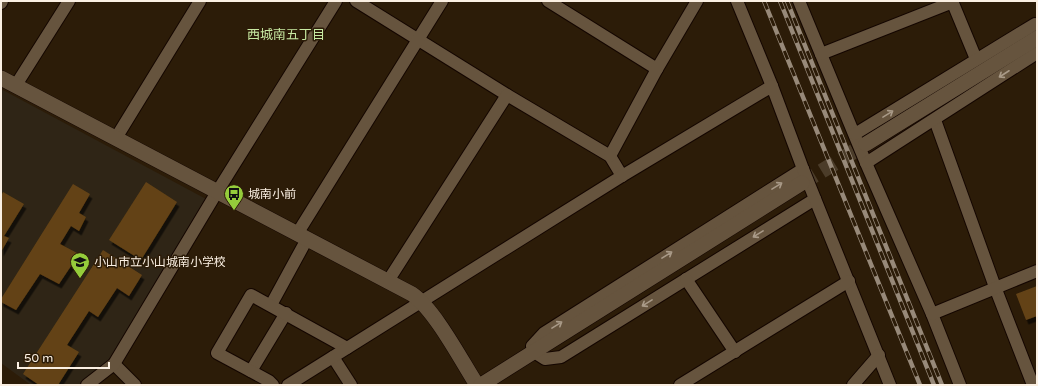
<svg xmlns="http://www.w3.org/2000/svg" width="1038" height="386" font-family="'Varela Round','Noto Sans JP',sans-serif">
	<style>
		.education { fill: #2f2516 }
		.building { fill: #634215; filter: url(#shadow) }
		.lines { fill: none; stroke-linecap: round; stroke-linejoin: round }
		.tertiary-tunnel { stroke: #4b3c29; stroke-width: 15; stroke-dasharray: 15 8; stroke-linecap: butt }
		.minor-casing { stroke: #140600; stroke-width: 14 }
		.tertiary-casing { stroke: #140600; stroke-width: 16 }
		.minor { stroke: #66543e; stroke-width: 12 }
		.tertiary { stroke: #66543e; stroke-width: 15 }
		.rail-casing { stroke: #978979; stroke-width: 4.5 }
		.rail { stroke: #2c1c08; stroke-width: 3; stroke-dasharray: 9; stroke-linecap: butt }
		.oneway { stroke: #a99a88 }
		.labels { text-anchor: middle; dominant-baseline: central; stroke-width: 3; stroke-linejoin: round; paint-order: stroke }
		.poi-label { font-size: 12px; fill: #fbf0e3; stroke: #2c1c08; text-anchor: start }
		.neighbourhood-label { font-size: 13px; fill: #c8e9a2; stroke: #2c1c08 }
	</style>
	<defs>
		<filter id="shadow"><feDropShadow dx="2.5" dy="4.5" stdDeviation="0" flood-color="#0009"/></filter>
	</defs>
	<rect width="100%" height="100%" fill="#2c1c08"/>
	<!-- education -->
	<polygon class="education" points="1,89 206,199 113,359 80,385 31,385 1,363"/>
	<!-- building -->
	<g class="building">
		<polygon points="146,182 177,202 141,260 109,240"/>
		<polygon points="73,184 90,194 79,213 86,217 79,231 71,226 60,244 79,254 59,284 40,274 16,310 1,302 1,299"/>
		<polygon points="3,192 24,204 4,236 9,238 1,252 1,196"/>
		<polygon points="103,250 142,275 129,296 117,288 98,317 89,311 67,345 79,352 58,385 39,385 23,374"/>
		<polygon points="1037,286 1037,316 1026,320 1016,294"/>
	</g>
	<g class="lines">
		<!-- tertiary-tunnel -->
		<polyline class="tertiary-tunnel" points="802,183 866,144"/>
		<!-- minor casing -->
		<g class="minor-casing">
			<g id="minor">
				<polyline points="356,1 507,95 610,156 622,176"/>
				<polyline points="548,1 657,69"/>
				<polyline points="737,1 772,86"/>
				<polyline points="799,1 866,163 932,314 960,385"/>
				<polyline points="952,1 976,59"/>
				<polyline points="1,3 2,1"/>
				<polyline points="821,54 953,2"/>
				<polyline points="16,85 69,1"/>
				<polyline points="935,120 995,287 1033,385"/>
				<polyline points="855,134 1035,24 1037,25"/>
				<polyline points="116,138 200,1"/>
				<polyline points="610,156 657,69 697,1"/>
				<polyline points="866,163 1037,53"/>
				<polyline points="803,169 544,333 532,346 534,352 545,359 561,357 815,199"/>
				<polyline points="297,234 442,1"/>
				<polyline points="686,279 735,352"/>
				<polyline points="388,281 507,95"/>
				<polyline points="271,305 307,239"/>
				<polyline points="932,314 1037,271"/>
				<polyline points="333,357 351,385"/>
				<polyline points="114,364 135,385"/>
				<polyline points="251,371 286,313"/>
				<polyline points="87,385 114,364 217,192 336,1"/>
				<polyline points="273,385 269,381 217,353 251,295 347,348"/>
				<polyline points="288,385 622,176 772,86 803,169 890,385"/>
				<polyline points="680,385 849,281"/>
				<polyline points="853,385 879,355"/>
			</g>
		</g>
		<!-- tertiary casing -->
		<g class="tertiary-casing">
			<g id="tertiary">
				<path d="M1,78L412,294C435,310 461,360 477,385"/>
				<polyline points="866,144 1037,38"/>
				<polyline points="481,385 802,183"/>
			</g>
		</g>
		<!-- minor -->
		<use href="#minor" class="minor"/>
		<!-- tertiary -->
		<use href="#tertiary" class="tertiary"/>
		<!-- rail casing -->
		<g class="rail-casing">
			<g id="rail">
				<polyline points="764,1 920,385"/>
				<polyline points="780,1 934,385"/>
				<polyline points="787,1 942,385"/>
			</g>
		</g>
		<!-- rail -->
		<use href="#rail" class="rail"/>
	</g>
	<!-- one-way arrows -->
	<defs><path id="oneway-shaft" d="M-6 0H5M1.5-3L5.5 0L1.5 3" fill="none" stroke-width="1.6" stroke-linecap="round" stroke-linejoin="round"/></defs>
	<g class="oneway">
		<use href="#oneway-shaft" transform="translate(1004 74) rotate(147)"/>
		<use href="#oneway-shaft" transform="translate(888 114) rotate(-32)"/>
		<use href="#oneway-shaft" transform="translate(777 186) rotate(-32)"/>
		<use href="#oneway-shaft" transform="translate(758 234) rotate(148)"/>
		<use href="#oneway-shaft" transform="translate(667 255) rotate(-32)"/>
		<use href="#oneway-shaft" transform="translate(647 303) rotate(148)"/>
		<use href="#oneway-shaft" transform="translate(557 325) rotate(-32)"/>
	</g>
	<!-- icons -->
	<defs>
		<g id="bus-pin" transform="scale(1)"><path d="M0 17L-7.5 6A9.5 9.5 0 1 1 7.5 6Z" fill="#95cc3b" stroke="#2c1c08"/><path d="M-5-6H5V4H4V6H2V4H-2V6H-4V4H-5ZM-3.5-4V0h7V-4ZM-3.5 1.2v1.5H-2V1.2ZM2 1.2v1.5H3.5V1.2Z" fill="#111"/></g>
		<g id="school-pin" transform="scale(1)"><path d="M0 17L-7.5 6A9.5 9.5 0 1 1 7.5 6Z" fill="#95cc3b" stroke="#2c1c08"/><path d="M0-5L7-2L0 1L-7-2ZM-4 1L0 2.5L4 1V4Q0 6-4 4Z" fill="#111"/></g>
	</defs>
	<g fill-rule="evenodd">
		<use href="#bus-pin" x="234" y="194"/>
		<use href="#school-pin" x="80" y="262"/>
	</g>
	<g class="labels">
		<!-- poi labels -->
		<g class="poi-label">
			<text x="248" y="194">城南小前</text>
			<text x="94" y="262">小山市立小山城南小学校</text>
		</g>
		<!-- neighbourhood labels -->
		<g class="neighbourhood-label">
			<text x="286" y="35">西城南五丁目</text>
		</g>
	</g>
	<!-- border -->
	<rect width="1038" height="386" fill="none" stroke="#fbf0e3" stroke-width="4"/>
	<!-- scale -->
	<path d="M18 362v6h91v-6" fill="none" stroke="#fbf0e3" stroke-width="2"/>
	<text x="24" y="362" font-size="12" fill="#fbf0e3" stroke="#2c1c08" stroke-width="3" paint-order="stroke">50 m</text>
</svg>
